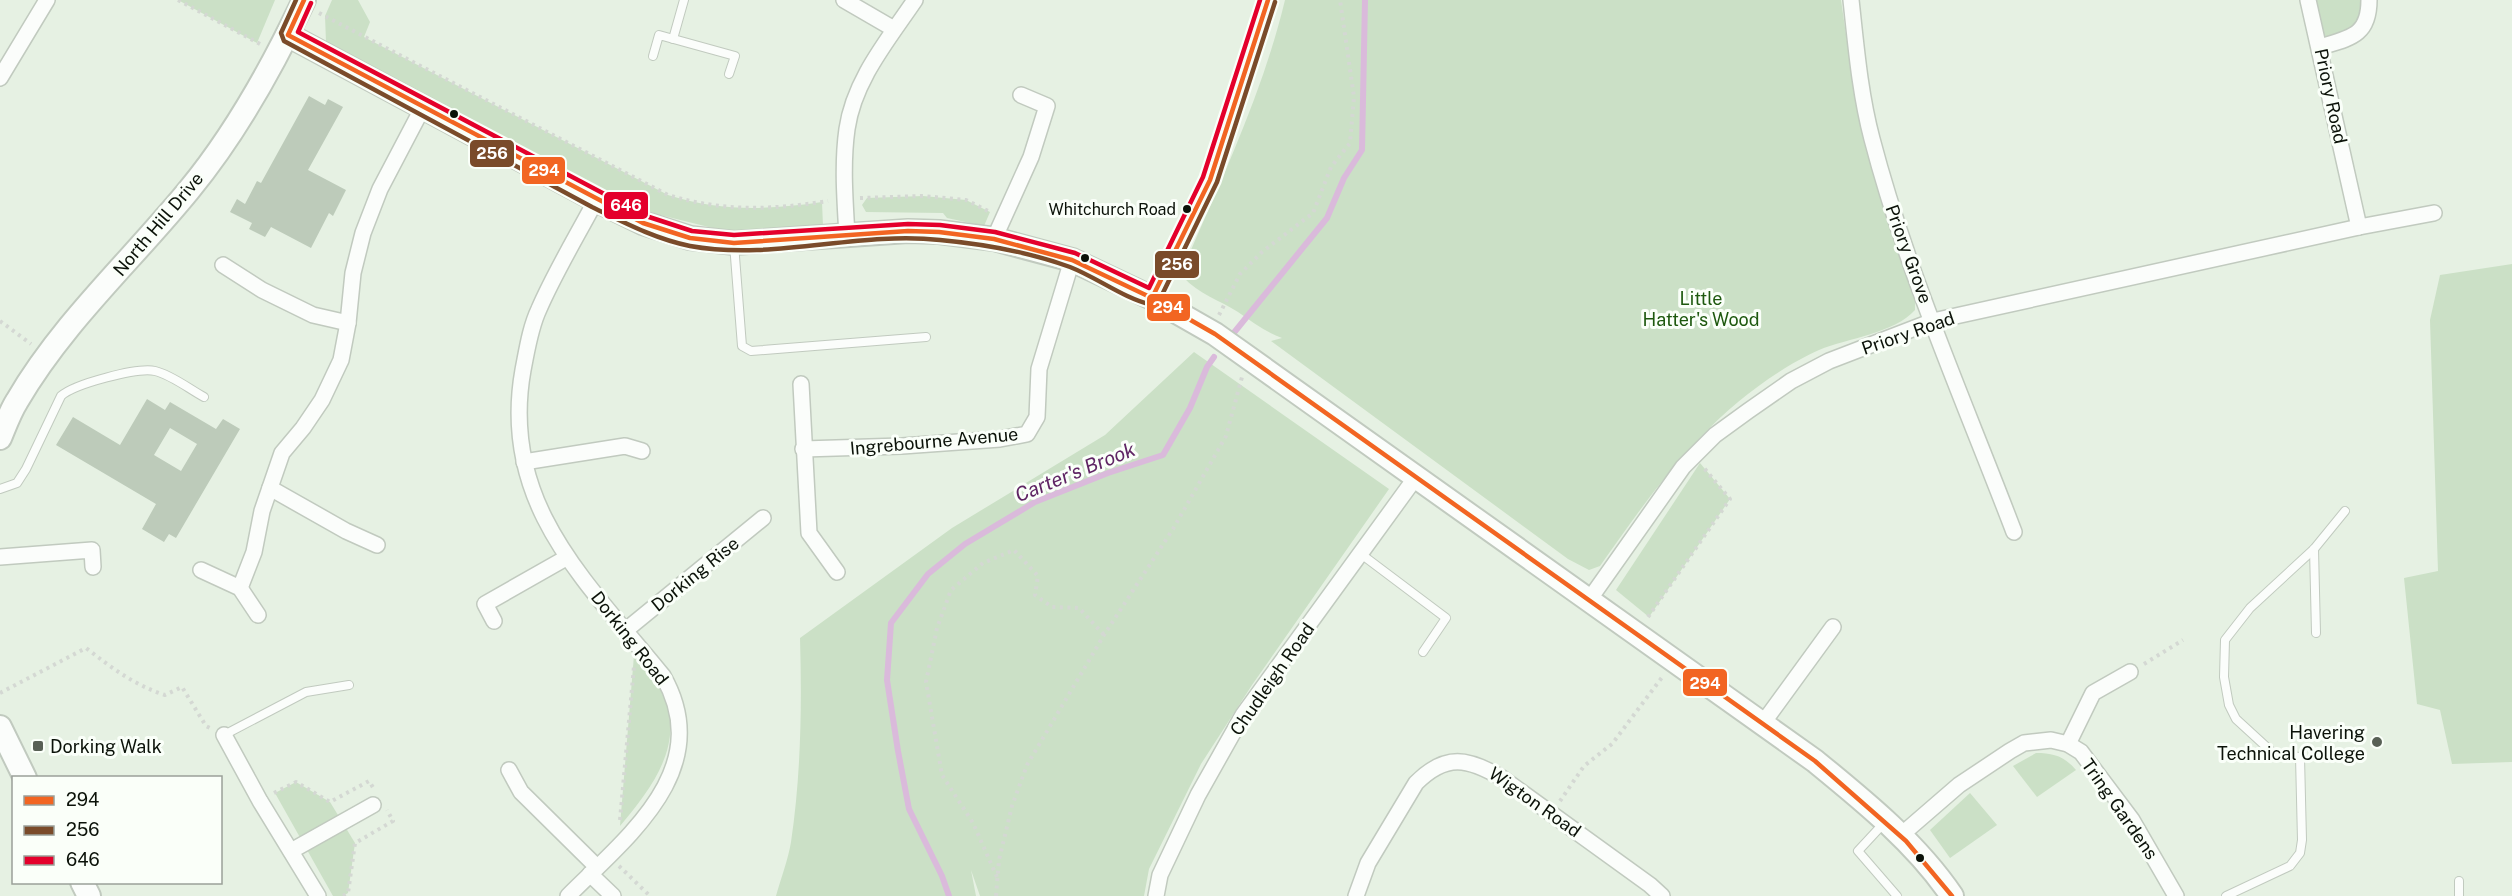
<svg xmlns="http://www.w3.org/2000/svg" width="2512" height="896" font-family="'Public Sans',sans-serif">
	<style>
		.green { fill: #cbe0c6 }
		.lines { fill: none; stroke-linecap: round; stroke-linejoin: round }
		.stream { stroke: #dabadb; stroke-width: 6 }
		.building { fill: #bdcbba; fill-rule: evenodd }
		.lane-casing { stroke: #c1cabf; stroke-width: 10 }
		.street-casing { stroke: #c1cabf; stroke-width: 18 }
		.secondary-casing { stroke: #c1cabf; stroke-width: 26 }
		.path { stroke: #d4d8d3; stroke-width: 4; stroke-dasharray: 3 4.5; stroke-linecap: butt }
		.lane { stroke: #fbfdfb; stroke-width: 8 }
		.street { stroke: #fbfdfb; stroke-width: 15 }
		.secondary { stroke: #fbfdfb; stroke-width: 22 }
		.bus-1-casing { stroke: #fafff9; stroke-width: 9 }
		.bus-2-casing { stroke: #fafff9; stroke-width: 9 }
		.bus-3-casing { stroke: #fafff9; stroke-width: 9 }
		.bus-1 { stroke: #f26522; stroke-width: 4.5 }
		.bus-2 { stroke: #7a4b2a; stroke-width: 4.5 }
		.bus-3 { stroke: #e4002b; stroke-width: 4.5 }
		.bus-dot { fill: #0b1209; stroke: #fafff9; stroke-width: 2 }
		.poi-dot { fill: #586055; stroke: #fafff9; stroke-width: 2 }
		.labels { text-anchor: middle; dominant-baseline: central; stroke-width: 6; stroke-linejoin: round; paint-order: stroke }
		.bus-label { font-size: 16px; fill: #0b1209; stroke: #fafff9; text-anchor: end }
		.street-label { font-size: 18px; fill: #0b1209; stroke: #fafff9 }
		.park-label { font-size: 18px; fill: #1d580e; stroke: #fafff9 }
		.poi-label { font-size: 18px; fill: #0b1209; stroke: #fafff9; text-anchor: end }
		.water-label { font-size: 20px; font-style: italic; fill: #5f2564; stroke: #fafff9 }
		.line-badge { stroke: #fafff9; stroke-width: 2 }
		.badge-label { font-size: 16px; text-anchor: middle; font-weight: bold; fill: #fff }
	</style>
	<rect width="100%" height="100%" fill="#e6f1e3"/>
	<!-- green -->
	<g class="green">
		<polygon points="178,0 275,0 257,43"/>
		<path d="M332,0H358L370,22L364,37L668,195C722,212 767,210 822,202L823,226L764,232L725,231L656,214L602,190L326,42L325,16Z"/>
		<path d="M1285,0H1841L1855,97L1866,150L1915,300V310C1895,333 1848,338 1819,350C1806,356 1791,364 1779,372C1701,422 1652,492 1600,566L1589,570L1568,559L1271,341L1282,338C1265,332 1253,322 1238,312C1219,300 1199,294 1183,277L1184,266C1221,180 1263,92 1285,0Z"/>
		<polygon points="2308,0 2369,0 2364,26 2320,47"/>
		<polygon points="923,196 966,200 990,212 984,226 947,218 943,213 866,212 862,205 867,198"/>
		<polygon points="2512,264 2512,762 2452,764 2440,710 2417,704 2404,578 2438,571 2430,320 2440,275"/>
		<path d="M1194,352L1389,489L1252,685L1201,764L1149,869L1144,896H980L971,870L976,896H776C781,878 788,860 791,842C801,775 802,706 800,638L952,528L1105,435Z"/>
		<polygon points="1700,463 1730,499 1649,617 1616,590"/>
		<path d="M634,655C645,668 658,681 664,697C685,746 650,790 620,826Z"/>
		<path d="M2036,753C2053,753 2064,756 2076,770L2037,797L2013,766Z"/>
		<polygon points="296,782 330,802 355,843 348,893 343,896 333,896 275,793"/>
		<polygon points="1970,793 1997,825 1950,858 1930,830"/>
	</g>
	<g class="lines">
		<!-- stream -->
		<g class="stream">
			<polyline points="1228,340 1327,218 1344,178 1362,150 1365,0"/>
			<polyline points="949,896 942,876 909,809 898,751 887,680 891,623 928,574 965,544 1035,502 1108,473 1163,455 1190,408 1207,367 1214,357"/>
		</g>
	</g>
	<!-- building -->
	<g class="building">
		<polygon points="309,96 325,105 328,99 343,107 308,170 346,190 333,216 329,213 311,248 271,227 265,237 249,229 252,223 230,212 237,199 245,204 257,181 261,183"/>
		<path d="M147,399L165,410L170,402L216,429L223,419L240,429L176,538L169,534L164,542L142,529L156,504L56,445L73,417L120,445ZM170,428L197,444L181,471L154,455Z"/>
	</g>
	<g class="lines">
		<!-- lane casing -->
		<g class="lane-casing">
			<g id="lane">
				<polyline points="673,39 684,0"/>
				<polyline points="653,56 659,35 735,56 729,74"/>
				<polyline points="734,244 742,346 751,351 926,337"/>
				<path d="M0,489L17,483L26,469L61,396C74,384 138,367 155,371C172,375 189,389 204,397"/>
				<polyline points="2314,549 2316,633"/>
				<polyline points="1361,554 1446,618 1423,652"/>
				<polyline points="224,735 306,692 349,685"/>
				<polyline points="1884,823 1858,851 1897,896"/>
				<polyline points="2459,881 2459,896"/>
				<polyline points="2226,896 2290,866 2300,853 2302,840 2300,757 2281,755 2272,752 2236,719 2229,705 2224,677 2225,640 2250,608 2314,549 2345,511"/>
			</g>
		</g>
		<!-- street casing -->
		<g class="street-casing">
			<g id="street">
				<polyline points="844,0 894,29"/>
				<path d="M1851,0C1856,46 1860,94 1872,139C1907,273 1965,403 2014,532"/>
				<polyline points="2308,0 2359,227"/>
				<path d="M2320,47C2350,38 2369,36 2369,0"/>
				<polyline points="0,78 47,0"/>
				<path d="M847,235C845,201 842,164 847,129C854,80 888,40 915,0"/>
				<polyline points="994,239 1031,157 1047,106 1021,95"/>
				<polyline points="223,265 262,290 313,315 348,323"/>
				<polyline points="1152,298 1210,180 1268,0"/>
				<polyline points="801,384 809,533 837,572"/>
				<polyline points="803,449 902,446 1000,439 1027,434 1037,417 1039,369 1072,260"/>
				<polyline points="524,462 625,446 642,451"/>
				<polyline points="270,488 346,531 377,545"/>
				<polyline points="0,557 92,550 93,567"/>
				<polyline points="201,570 240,588 258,615"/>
				<polyline points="240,588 254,552 262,511 282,453 303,428 322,400 341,360 348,323 353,273 363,233 380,189 423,107"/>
				<polyline points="1589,600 1683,467 1715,435 1748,411 1791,381 1829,361 1933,321 2359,227 2434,213"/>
				<polyline points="494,621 485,604 566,558"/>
				<polyline points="626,630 763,518"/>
				<polyline points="1763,723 1833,627"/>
				<polyline points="224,735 260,801 318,896"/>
				<polyline points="2068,744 2093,693 2130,672"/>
				<polyline points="509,770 521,792 597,867"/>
				<polyline points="1900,836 1959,785 2010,751 2024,743 2051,740 2068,744 2081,752 2132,820 2176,896"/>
				<polyline points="291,851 373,805"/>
				<polyline points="590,874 613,896"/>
				<path d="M568,896C628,836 716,769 663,676C587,582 499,504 523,370C527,350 530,328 539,309C555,272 577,236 596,200"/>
				<polyline points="1156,896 1160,875 1198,795 1243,715 1416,477"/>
				<path d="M1356,896L1368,863L1416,783C1446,753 1468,758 1502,778L1650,885L1662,896"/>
			</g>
		</g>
		<!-- secondary casing -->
		<g class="secondary-casing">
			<g id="secondary">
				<path d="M288,35L596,200L643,223L690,238L734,243L908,231L939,232L994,239L1072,260L1152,298L1215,334L1815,761C1864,801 1916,843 1952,896"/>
				<path d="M0,438C5,426 10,412 17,401C63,322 132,260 189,190C236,133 273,66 304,0"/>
				<polyline points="0,727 25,778"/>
				<polyline points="82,882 89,896"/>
			</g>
		</g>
		<!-- path -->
		<g class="path">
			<polyline points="178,0 262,45"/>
			<path d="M319,13L668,195C724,212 771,210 828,201"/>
			<polyline points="860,198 923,196 966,200 990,212"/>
			<polyline points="1219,315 1240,274 1262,252 1313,213 1331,167 1350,143 1354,97 1340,0"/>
			<polyline points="0,321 31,344"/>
			<polyline points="1648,617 1730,499 1704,468"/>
			<polyline points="2144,664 2183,640"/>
			<path d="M0,693L86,648C112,668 134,685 165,695L182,687L206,726L210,728"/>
			<polyline points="274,793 296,782 330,802 369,781 374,789"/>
			<polyline points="1560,801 1584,766 1612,744 1663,676"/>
			<polyline points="620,820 634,666"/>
			<polyline points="619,866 650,896"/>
			<polyline points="997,877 973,823 942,775 926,682 937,628 951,590 983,563 1014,550 1038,576 1035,595 1052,607 1079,608 1104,635"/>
			<polyline points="343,896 348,893 355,843 393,821 387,810"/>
			<polyline points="996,896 999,860 1012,806 1027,765 1104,635 1173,529 1226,436 1242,377"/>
		</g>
		<!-- lane -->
		<use href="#lane" class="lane"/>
		<!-- street -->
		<use href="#street" class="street"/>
		<!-- secondary -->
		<use href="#secondary" class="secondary"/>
		<!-- bus-1 casing -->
		<g class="bus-1-casing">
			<g id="bus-1">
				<polyline points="304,0 288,35 643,223 690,238 734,243 908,231 939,232 994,239 1072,260 1152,298 1215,334 1815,761 1906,841 1952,896"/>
				<polyline points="1152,298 1210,180 1268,0"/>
			</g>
		</g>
		<!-- bus-2 casing -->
		<g class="bus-2-casing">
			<path id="bus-2" d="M296,0L281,33L284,41L592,207C623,222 655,239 690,246C773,261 857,231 940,240C983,244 1029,252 1070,267C1098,278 1123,298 1152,305L1159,301L1217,182L1275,2"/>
		</g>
		<!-- bus-3 casing -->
		<g class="bus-3-casing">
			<polyline id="bus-3" points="311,3 298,32 646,216 692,231 734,235 908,224 940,225 995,232 1075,253 1149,288 1203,177 1260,0"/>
		</g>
		<!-- bus-1 -->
		<use href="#bus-1" class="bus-1"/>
		<!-- bus-2 -->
		<use href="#bus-2" class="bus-2"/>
		<!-- bus-3 -->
		<use href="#bus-3" class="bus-3"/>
	</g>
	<!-- markers -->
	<g class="bus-dot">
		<circle cx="454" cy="114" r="5"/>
		<circle cx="1187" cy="209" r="5"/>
		<circle cx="1085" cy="258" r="5"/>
		<circle cx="1920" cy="858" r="5"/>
	</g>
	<g class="poi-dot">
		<circle cx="2377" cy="742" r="6"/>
		<rect x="32" y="740" width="12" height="12" rx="3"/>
	</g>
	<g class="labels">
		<!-- bus labels -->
		<g class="bus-label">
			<text x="1176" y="209">Whitchurch Road</text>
		</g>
		<!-- street labels -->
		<g class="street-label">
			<text transform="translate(2331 96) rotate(78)">Priory Road</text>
			<text transform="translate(158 224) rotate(-50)">North Hill Drive</text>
			<text transform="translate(1909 254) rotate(70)">Priory Grove</text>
			<text transform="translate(1908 333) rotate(-19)">Priory Road</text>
			<text transform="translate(934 441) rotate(-5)">Ingrebourne Avenue</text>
			<text transform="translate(695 574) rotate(-39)">Dorking Rise</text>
			<text transform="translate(630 638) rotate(52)">Dorking Road</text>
			<text transform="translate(1272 679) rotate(-55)">Chudleigh Road</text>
			<text transform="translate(1535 802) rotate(35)">Wigton Road</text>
			<text transform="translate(2120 809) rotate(55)">Tring Gardens</text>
		</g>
		<!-- park labels -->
		<g class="park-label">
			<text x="1701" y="298">Little<tspan x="1701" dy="21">Hatter's Wood</tspan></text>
		</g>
		<!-- poi labels -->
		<g class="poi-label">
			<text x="2365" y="732">Havering<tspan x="2365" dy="21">Technical College</tspan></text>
			<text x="50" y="746" text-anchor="start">Dorking Walk</text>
		</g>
		<!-- water labels -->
		<g class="water-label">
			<text transform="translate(1075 472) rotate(-22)">Carter's Brook</text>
		</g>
	</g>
	<g class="line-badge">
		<rect x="469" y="139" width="46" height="29" rx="6" fill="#7a4b2a"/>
		<rect x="521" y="156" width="45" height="29" rx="6" fill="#f26522"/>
		<rect x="603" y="191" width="46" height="29" rx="6" fill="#e4002b"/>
		<rect x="1154" y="250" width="46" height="29" rx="6" fill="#7a4b2a"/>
		<rect x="1146" y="293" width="45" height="29" rx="6" fill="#f26522"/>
		<rect x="1682" y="668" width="46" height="29" rx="6" fill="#f26522"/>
	</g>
	<g class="badge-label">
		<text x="492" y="159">256</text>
		<text x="544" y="176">294</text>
		<text x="626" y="211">646</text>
		<text x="1177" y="270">256</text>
		<text x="1168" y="313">294</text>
		<text x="1705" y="689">294</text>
	</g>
	<!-- legend -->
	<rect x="12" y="776" width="210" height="108" fill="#fafff9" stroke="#9aa099" stroke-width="1.5"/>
	<rect x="24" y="796" width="30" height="9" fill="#f26522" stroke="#9aa099" stroke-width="1.5"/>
	<text x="66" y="806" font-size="18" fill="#0b1209">294</text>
	<rect x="24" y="826" width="30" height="9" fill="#7a4b2a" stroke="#9aa099" stroke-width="1.5"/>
	<text x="66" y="836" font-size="18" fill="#0b1209">256</text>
	<rect x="24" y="856" width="30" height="9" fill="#e4002b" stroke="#9aa099" stroke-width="1.5"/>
	<text x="66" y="866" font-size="18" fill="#0b1209">646</text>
</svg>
